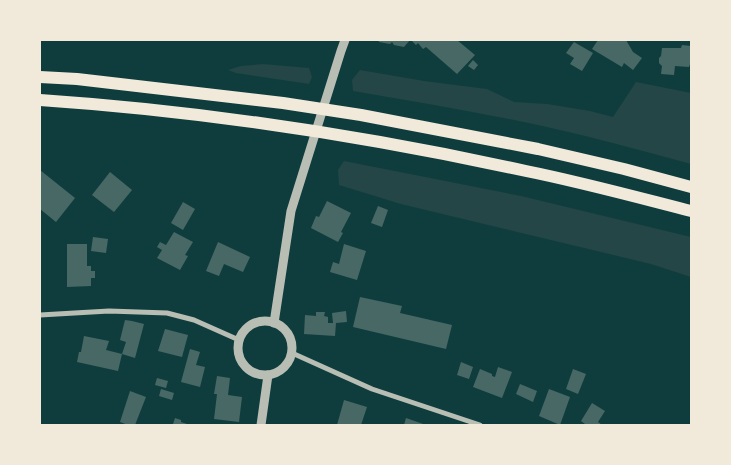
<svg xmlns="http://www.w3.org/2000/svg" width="731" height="465" font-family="Arial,sans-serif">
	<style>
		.green { fill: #244646 }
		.building { fill: #486865 }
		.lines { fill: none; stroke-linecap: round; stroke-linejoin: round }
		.minor { stroke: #b8beb3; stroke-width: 5 }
		.tertiary { stroke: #b8beb3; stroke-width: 9 }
		.motorway { stroke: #f1e9da; stroke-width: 12 }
	</style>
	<rect width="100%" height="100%" fill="#0f3d3e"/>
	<!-- green -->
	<g class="green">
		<polygon points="263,64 309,68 312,77 309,84 236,73 228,70 241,66"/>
		<path d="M360,70L424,81L487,89L514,102L547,104L590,111L613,117L636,82L691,93V164C643,151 596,138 547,127C483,113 418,102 353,91L352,80Z"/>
		<polygon points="344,161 521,196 691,237 691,277 651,264 401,204 339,185 338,170"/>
	</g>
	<!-- building -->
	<g class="building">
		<polygon points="378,40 410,40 404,47 394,45 392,42 390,44 379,42"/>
		<polygon points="411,40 457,40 475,55 457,74 426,47 423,49 418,43 416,45"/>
		<polygon points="598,40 626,40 633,52 642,58 633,70 624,63 622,67 592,49"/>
		<polygon points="574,42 593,53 582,71 570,64 574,58 566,53"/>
		<polygon points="682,45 691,46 691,61 689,67 675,66 674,75 661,74 662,66 659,63 659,58 661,56 662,48 681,48"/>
		<polygon points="473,60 478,65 474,70 468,66"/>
		<polygon points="40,170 75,198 56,222 40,209"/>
		<polygon points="110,172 132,190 114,212 92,195"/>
		<polygon points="327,201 351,213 341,232 343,233 338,242 311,228 316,216 319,217"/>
		<polygon points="183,202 195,209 183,230 171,223"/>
		<polygon points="378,206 388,210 382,227 371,223"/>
		<polygon points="174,232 193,242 185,255 188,256 180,270 157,258 162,250 157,247 160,242 166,245"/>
		<polygon points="93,237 108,239 106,253 91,251"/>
		<polygon points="218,242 250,257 243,272 224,264 219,276 206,271"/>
		<polygon points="67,244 87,244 87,266 91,266 91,271 95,271 95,278 91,278 91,286 67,287"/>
		<polygon points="344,244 366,251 357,280 330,272 333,262 339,264"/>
		<polygon points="360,297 402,306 400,313 452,325 446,349 353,327"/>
		<polygon points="346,311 347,322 336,323 335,336 304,334 305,315 316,316 316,312 325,312 324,316 328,317 328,323 333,323 332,313"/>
		<polygon points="125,320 132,321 144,324 135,358 122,354 126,342 120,340"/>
		<polygon points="165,329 188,335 182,357 158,351"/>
		<polygon points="84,336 109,341 106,350 122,354 118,371 77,362 79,352 81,352"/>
		<polygon points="190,349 200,352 196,365 205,367 200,387 181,382"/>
		<polygon points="461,362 473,367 469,379 457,375"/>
		<polygon points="498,367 512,372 502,398 473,387 480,369 492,374 492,376 495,377"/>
		<polygon points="573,369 586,374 578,394 566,389"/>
		<polygon points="217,376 230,378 228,395 242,397 239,422 214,419 217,394 214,394"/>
		<polygon points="157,378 168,381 166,388 155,385"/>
		<polygon points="520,384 537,391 533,402 516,394"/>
		<polygon points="161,389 174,393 172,400 159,396"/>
		<polygon points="549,389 570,397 560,425 539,416"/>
		<polygon points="130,391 146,397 135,425 128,425 120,422"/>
		<polygon points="344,400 367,407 361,425 337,425"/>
		<polygon points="592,403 605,411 598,422 602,425 584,425 585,424 581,421"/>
		<polygon points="175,418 181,420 181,422 190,425 175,425 173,424"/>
		<polygon points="406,418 426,425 404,425"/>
	</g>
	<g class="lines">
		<!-- minor -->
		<g class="minor">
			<polyline points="40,315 109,311 167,313 194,320 239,340"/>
			<polyline points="292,353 372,389 480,425"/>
		</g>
		<!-- tertiary -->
		<g class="tertiary">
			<circle cx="265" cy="348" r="27"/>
			<polyline points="274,323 291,211 341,51 345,40"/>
			<polyline points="261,425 268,375"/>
		</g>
		<!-- motorway -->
		<g class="motorway">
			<polyline points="40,77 77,79 283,103 361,115 538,149 624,169 691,187"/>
			<path d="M40,100C203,111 366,136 526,171C581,182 636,197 691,211"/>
		</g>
	</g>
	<!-- border -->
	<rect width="731" height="465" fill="none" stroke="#f1e9da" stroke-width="82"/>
</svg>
